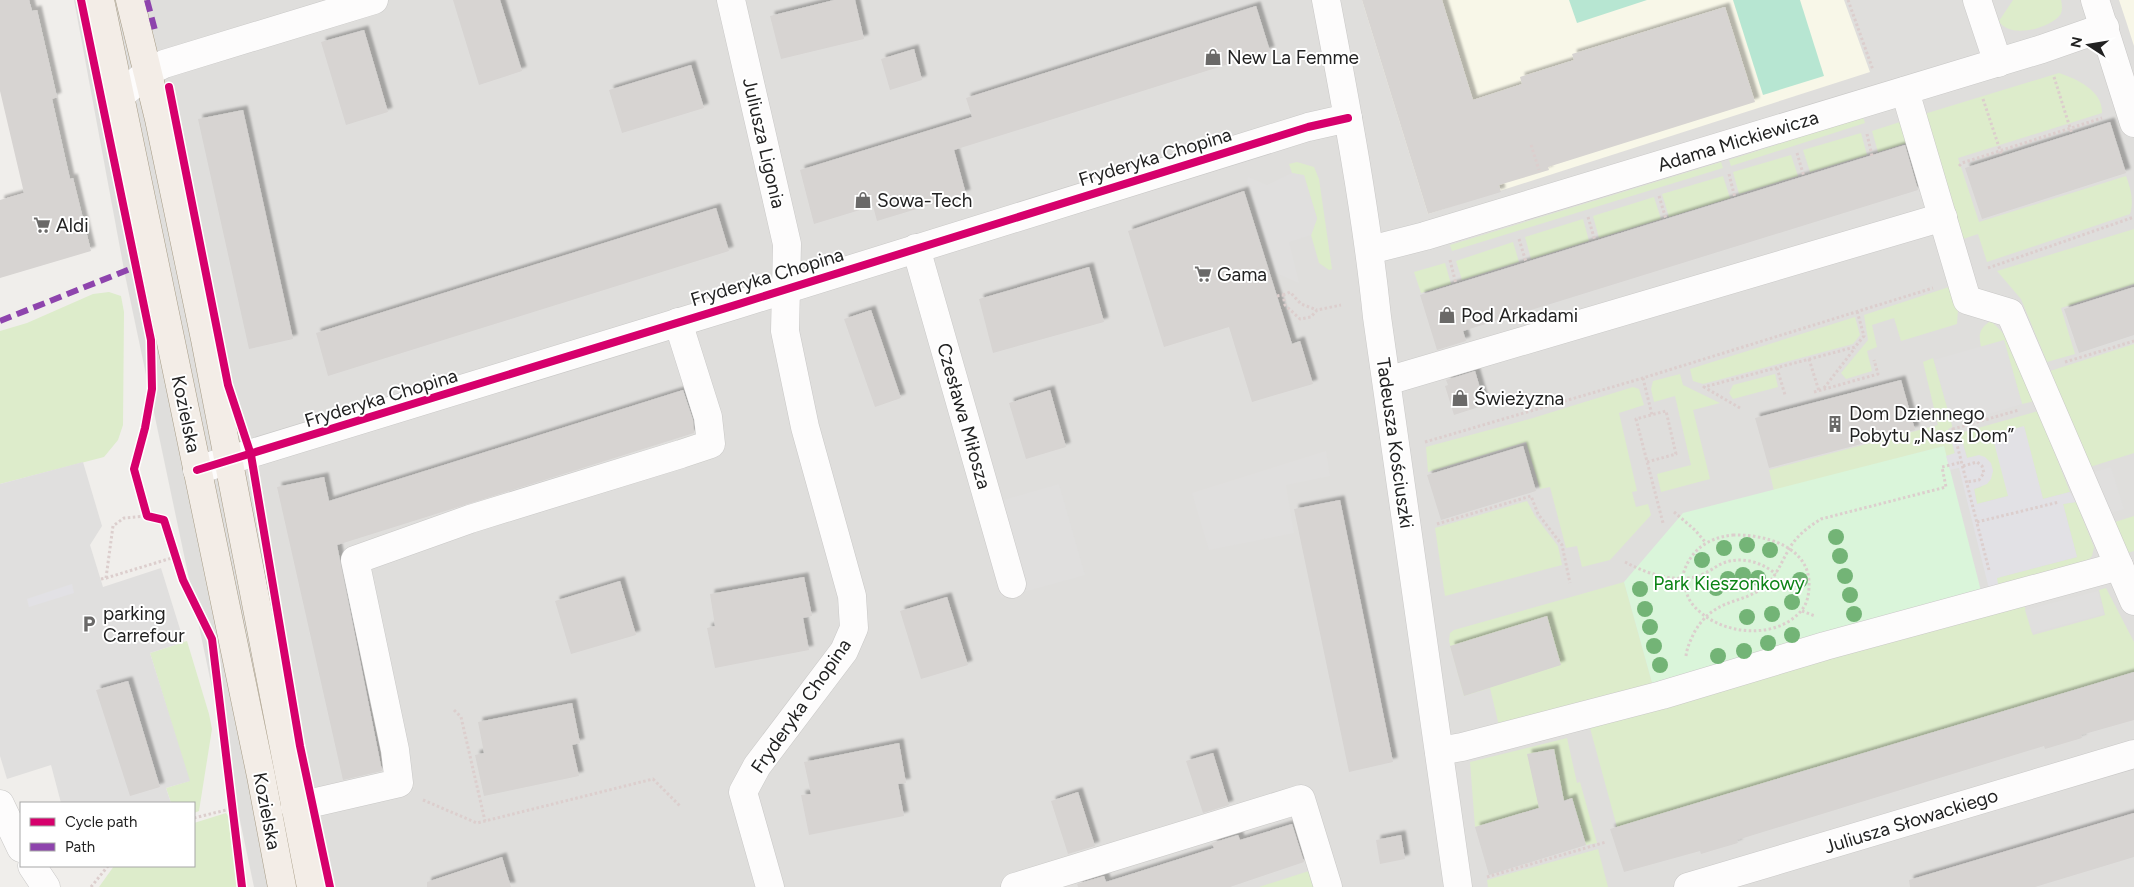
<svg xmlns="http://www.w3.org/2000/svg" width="2134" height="887" font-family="Figtree,sans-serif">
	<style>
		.residential { fill: #dfdedc }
		.education { fill: #f8f7e8 }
		.grass { fill: #ddeccb }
		.park { fill: #daf5da }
		.pitch { fill: #b7e6d2 }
		.parking { fill: #e0dfde }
		.plaza { fill: #e2e1e5 }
		.building { fill: #d7d4d2; filter: url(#shadow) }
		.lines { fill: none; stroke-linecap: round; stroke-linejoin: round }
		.minor-casing { stroke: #c9c8c7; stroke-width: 29 }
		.major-casing { stroke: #a79c86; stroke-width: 29 }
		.path { stroke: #dccecd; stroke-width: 3; stroke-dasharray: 2.5 2.5; stroke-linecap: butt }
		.minor { stroke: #fdfcfc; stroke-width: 28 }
		.major { stroke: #f3ede7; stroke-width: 28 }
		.quiet { stroke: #8e44ad; stroke-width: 6; stroke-dasharray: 12 6; stroke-linecap: butt }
		.cycleway-casing { stroke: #fff; stroke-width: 11 }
		.cycleway { stroke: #d6006c; stroke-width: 8 }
		.tree { fill: #73b476 }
		.labels { text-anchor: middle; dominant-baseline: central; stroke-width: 4; stroke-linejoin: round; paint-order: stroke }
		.poi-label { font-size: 19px; fill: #222; stroke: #fff; text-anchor: start }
		.street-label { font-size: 19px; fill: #222; stroke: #fff }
		.park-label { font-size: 19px; fill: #0c8416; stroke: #fff }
	</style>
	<defs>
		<filter id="shadow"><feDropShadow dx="4.5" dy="-4.5" stdDeviation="1" flood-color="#0004"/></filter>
	</defs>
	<rect width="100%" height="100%" fill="#f0eeeb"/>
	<!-- residential -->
	<polygon class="residential" points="74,0 2134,0 2134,887 254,887 125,275"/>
	<!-- education -->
	<g class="education">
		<polygon points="1362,0 1844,0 1870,72 1428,214"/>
		<polygon points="2119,0 2134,0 2134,46 2126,21"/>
	</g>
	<!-- grass -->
	<g class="grass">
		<path d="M2013,0H2061C2062,5 2063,10 2060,15C2049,29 2009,39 1999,21Z"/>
		<path d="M2059,73C2077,79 2103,91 2102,113L1958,158L1979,222L2126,176C2131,189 2134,201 2130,214L1987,262L1978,234L1960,240L1921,115Z"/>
		<polygon points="1863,117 1865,123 1731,166 1729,160"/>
		<polygon points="1903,121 1910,142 1878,152 1872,131"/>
		<polygon points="1861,133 1867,155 1810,172 1803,150"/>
		<polygon points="1791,155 1798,176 1739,194 1733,172"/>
		<polygon points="1297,162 1314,167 1319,179 1332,269 1329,270 1319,263 1311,235 1317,218 1304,176 1292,173 1289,164"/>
		<polygon points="1721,162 1723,168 1452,251 1450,245"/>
		<polygon points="1723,176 1730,198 1669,217 1662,194"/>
		<polygon points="1654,197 1661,219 1599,238 1593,216"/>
		<polygon points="1583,219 1589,241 1531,259 1525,237"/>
		<polygon points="2134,229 2134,284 2061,308 2075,354 2047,362 2021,299 1997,271"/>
		<polygon points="1513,242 1519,262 1462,280 1456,261"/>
		<polygon points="1445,263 1451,284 1421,293 1414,272"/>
		<polygon points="1952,286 1958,310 1957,324 1901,341 1894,318 1872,325 1877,347 1867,351 1872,371 1846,379 1841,373 1868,340 1864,315"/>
		<polygon points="109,292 121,296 124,312 123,425 118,440 104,457 0,484 0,331 27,323 93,294"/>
		<polygon points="1855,317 1860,335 1853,344 1703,384 1693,381 1690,369"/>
		<path d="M1989,322H1992L2011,341L2035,401L2022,404L2004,341L1981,347C1979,336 1978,330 1989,322Z"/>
		<polygon points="2134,344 2134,453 2090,467 2050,371"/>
		<polygon points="1933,358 1952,424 1952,427 1948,429 1955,454 1946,456 1944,446 1774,491 1769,470 1938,425 1923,362"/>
		<polygon points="1680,374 1683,385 1720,403 1693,410 1710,479 1661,492 1657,474 1691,465 1675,396 1654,402 1651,389 1653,381"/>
		<polygon points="1775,374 1778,387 1733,399 1729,393 1733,385"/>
		<polygon points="1633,387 1639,389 1644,405 1619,413 1637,491 1632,492 1636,507 1648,504 1651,515 1610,560 1582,567 1577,546 1566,548 1550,487 1540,489 1526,442 1428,472 1426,447 1533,418"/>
		<path d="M2038,411L2070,492L2043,499L2024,427L2008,496L1977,504L1974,489L1981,487L1993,471C1990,456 1981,455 1967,458L1960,433Z"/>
		<polygon points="1527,501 1535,516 1558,546 1562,565 1445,596 1435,528"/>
		<polygon points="2076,502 2094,547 2092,556 2081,567 1999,590 1996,578 2077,557 2063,504"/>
		<polygon points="2134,516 2134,551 2124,554 2112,523"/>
		<polygon points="1624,582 1654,690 1500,730 1490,688 1464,696 1449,641 1450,633 1454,630"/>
		<polygon points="2106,588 2134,642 2134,672 1617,827 1590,728 2023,601 2033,635 2105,615 2099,590"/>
		<polygon points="187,641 209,714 212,729 199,811 194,813 194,803 171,803 166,788 189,781 150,653"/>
		<polygon points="1567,738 1577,783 1580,782 1597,843 1586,845 1572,798 1475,827 1470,762"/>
		<polygon points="226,813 232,822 242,887 99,887 114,866 194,866 194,823"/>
		<polygon points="1598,849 1608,887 1488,887 1487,880"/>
		<polygon points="1312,870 1318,887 1259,887"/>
	</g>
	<!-- park -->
	<polygon class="park" points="1944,446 1981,591 1654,690 1624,582 1683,513"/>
	<!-- pitch -->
	<g class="pitch">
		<polygon points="1569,0 1647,0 1577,23"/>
		<polygon points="1733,0 1800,0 1824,76 1763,95"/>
	</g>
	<!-- parking -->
	<g class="parking">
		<polygon points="1292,173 1304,175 1317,219 1311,235 1289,242 1299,283 1276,273 1247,181 1248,177 1267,185"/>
		<polygon points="2004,340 2022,404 1952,425 1934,360"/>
		<polygon points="1326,451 1330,476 1286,485 1294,533 1209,550 1192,493"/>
		<polygon points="83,462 102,526 90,545 103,587 161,568 184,642 150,653 190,781 166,788 171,803 61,803 51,765 7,779 0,756 0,484"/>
		<polygon points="2111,467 2124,509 2108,514 2091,473"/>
		<polygon points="1059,484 1085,575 1001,598 976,508"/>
		<polygon points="2098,591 2104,614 2032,633 2025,610"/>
	</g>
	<!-- plaza -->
	<g class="plaza">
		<polygon points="2024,426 2043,499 2070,492 2076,502 2063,504 2077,557 1997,578 1999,590 1990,593 1959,468 1950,470 1946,456 1955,453 1950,435 1960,433 1967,458 1979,455 1985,457 1991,463 1993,471 1991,479 1987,484 1974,489 1977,504 2008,496 1992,435"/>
		<polygon points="72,584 74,593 29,607 27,599"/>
	</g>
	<!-- building -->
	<g class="building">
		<polygon points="0,0 29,0 32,11 37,10 57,97 52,99 70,179 73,178 91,251 0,278 0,200 24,193 0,91"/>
		<polygon points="453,0 500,0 522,71 479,85"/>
		<polygon points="834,0 855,0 864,39 781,59 770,16"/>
		<polygon points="1362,0 1442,0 1473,100 1522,84 1520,77 1574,60 1572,54 1725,7 1755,102 1548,167 1549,170 1499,185 1501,192 1428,214"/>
		<polygon points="1256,6 1270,51 954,150 966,194 877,221 873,206 814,224 800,170 972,117 966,98"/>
		<polygon points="364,30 388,112 346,125 321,42"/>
		<polygon points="914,49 922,80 890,90 881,59"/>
		<polygon points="691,65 704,108 622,133 609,90"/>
		<polygon points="243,110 293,339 249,349 198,119"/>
		<polygon points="2110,122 2126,173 1982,219 1965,168"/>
		<polygon points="1905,145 1918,190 1463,331 1466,341 1437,350 1420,295"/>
		<polygon points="1244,191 1292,344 1300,341 1313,384 1252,402 1229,327 1164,347 1128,231"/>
		<polygon points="716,208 729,251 328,376 316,333"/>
		<polygon points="1089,267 1104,322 993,353 979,299"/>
		<polygon points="2134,287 2134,335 2079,353 2064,309"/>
		<polygon points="871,310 901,398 875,407 844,319"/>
		<polygon points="1475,371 1485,405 1454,415 1445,386 1448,385 1446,380"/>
		<polygon points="1901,380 1915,430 1769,468 1755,418"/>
		<polygon points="683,390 693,420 694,433 337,545 382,771 343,780 277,487 324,477 329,501"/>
		<polygon points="1050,390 1066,447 1026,459 1009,403"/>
		<polygon points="1523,446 1536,491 1441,520 1427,475"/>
		<polygon points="1340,500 1393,762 1349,772 1294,509"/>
		<polygon points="804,577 812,616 803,618 809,650 715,668 707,628 715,626 710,594"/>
		<polygon points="620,581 636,635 571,654 555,601"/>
		<polygon points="947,597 968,665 921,679 900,611"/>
		<polygon points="1547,616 1561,665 1464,696 1450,646"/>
		<polygon points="2134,672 2134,720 2081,735 2082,738 2045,749 2044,746 1737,840 1738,843 1714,850 1701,854 1700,851 1624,872 1610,829"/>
		<polygon points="128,681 160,787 130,796 96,690"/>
		<polygon points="572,703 580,743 572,745 579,776 484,796 475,755 484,753 478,722"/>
		<polygon points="899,743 906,783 898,784 904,816 809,835 801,795 811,794 804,762"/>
		<polygon points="1554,749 1564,801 1572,798 1586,845 1489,875 1475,827 1539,808 1527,754"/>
		<polygon points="1213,753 1229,805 1203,813 1186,761"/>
		<polygon points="1078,792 1095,846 1068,854 1051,801"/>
		<polygon points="2134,813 2134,857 2035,887 1910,887 1909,880"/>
		<polygon points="1292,824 1304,862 1230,887 1078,887 1077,884 1104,876 1106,882 1214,848 1212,843 1238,835 1240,840"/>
		<polygon points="1401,835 1405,859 1380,864 1376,840"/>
		<polygon points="502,857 511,887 427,887 427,882"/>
	</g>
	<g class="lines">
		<!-- minor casing -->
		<g class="minor-casing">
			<g id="minor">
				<polyline points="731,0 787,244 785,331 805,427 852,596 854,628 844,651 757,766 743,792 770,887"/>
				<path d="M1326,0C1346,105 1366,210 1377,317L1458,887"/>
				<polyline points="1977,0 1998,63"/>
				<polyline points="2095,0 2134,123"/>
				<polyline points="1905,91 1967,300 2010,313 2134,601"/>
				<polyline points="120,96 148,72 164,64 374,0"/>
				<polyline points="916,248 1012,584"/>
				<polyline points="1370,250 1425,236 2042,49 2105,27"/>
				<polyline points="1387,381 1943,217"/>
				<path d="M197,470C568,359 938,241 1308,127L1348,118"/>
				<polyline points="1439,751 1462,747 1662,695 1825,646 2119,566"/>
				<polyline points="0,804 21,848"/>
				<polyline points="295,807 399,783 395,750 355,560 470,519 681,454 711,444 708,417 678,322"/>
				<polyline points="32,866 46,887"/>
				<polyline points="1015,887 1301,799 1328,887"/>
				<polyline points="1688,887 2134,754"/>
			</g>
		</g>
		<!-- major casing -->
		<g class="major-casing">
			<g id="major">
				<polyline points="100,0 261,776 282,887"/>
				<polyline points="130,0 159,119 205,339 311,887"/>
			</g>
		</g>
		<!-- path -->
		<g class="path">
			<polyline points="1848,0 1873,70"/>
			<polyline points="2054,77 2072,134"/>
			<polyline points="1983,99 2002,156"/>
			<polyline points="1867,134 1872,156"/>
			<polyline points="1531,145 1539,170"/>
			<polyline points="1797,153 1804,177"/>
			<polyline points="1959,166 1962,163 2102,118"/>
			<polyline points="1729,174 1735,198"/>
			<polyline points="1659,196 1666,219"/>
			<polyline points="1588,217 1595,241"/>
			<polyline points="1519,239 1526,262"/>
			<polyline points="1450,260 1456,284"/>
			<polyline points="1988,268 2134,217"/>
			<polyline points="1283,295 1290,292 1301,304 1317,310"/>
			<polyline points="1277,296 1283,295 1285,305 1300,319 1311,317 1317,310 1341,305"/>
			<polyline points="1809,359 1819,391"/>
			<polyline points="2065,362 2134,341"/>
			<polyline points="1777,368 1785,395"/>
			<polyline points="1643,378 1652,415"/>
			<polyline points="1824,388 1855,348"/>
			<polyline points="1814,392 1878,374 1874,360"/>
			<polyline points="1740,408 1704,387 1855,347 1864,336 1857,311"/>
			<polyline points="1425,442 1643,378 1933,288"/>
			<polyline points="1647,462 1676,454 1666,411 1636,419 1663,523"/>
			<polyline points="1963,466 1977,462 1982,466 1984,473 1979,480 1967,482"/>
			<polyline points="1674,512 1695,530 1706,543"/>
			<polyline points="1977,522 2059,502"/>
			<polyline points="1437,524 1531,496 1538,514 1562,545 1570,583"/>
			<path d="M1733,535C1765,534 1811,547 1809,586C1809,595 1807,604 1801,611C1775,641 1719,635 1694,606C1687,599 1685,587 1682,578C1689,551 1706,538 1733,535Z"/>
			<path d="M1625,562C1644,572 1665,580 1687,578C1699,578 1709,571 1719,565C1738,555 1760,561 1776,574"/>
			<polyline points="1989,570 1953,429 2019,410"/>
			<polyline points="106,578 175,557"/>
			<polyline points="101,579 106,578 113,526 124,518 147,516"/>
			<polyline points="1802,611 1815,616"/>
			<path d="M1686,656C1687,647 1691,639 1695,631C1717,594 1746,607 1770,581C1778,572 1782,561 1788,551C1795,537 1808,527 1821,519L1946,487L1942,467L1962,462"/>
			<polyline points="454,710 461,717 485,821"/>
			<polyline points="423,800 477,823 653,779 681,807"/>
			<polyline points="194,818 234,808"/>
			<polyline points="1487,877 1606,842"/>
			<polyline points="91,887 108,866"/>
		</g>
		<!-- minor -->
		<use href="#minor" class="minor"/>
		<!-- major -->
		<use href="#major" class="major"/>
		<!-- quiet -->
		<g class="quiet">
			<polyline points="147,0 156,34"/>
			<polyline points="0,321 135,267"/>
		</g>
		<!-- cycleway casing -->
		<g class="cycleway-casing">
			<g id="cycleway">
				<polyline points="81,0 151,340 152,389 145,428 134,469 147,516 164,520 183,580 212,639 242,887"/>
				<polyline points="169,87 228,385 251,455 300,746 330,887"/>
				<path d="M197,470C568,359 938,241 1308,127L1348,118"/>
			</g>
		</g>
		<!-- cycleway -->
		<use href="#cycleway" class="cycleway"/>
	</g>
	<!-- trees -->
	<g class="tree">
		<circle cx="1836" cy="537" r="8"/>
		<circle cx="1747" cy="545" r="8"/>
		<circle cx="1724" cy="548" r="8"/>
		<circle cx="1770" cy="550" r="8"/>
		<circle cx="1840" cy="556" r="8"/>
		<circle cx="1702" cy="560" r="8"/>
		<circle cx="1743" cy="575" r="8"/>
		<circle cx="1845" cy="576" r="8"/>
		<circle cx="1758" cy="578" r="8"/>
		<circle cx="1728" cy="579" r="8"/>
		<circle cx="1800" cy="580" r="8"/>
		<circle cx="1716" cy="588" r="8"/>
		<circle cx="1640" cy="589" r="8"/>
		<circle cx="1850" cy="595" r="8"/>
		<circle cx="1792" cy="602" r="8"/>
		<circle cx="1645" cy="609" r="8"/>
		<circle cx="1772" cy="614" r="8"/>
		<circle cx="1854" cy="614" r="8"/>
		<circle cx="1747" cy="617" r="8"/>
		<circle cx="1650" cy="627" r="8"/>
		<circle cx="1792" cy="635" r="8"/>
		<circle cx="1768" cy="643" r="8"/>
		<circle cx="1654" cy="646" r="8"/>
		<circle cx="1744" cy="651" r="8"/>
		<circle cx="1718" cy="656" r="8"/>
		<circle cx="1660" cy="665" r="8"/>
	</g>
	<!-- icons -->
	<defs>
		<g id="shop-bare" transform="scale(1.35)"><path d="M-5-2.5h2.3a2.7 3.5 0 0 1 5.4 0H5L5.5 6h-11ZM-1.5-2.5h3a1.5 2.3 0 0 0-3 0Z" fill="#6a6968" stroke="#fff" stroke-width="2.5" paint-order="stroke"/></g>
		<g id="supermarket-bare" transform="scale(1.35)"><path d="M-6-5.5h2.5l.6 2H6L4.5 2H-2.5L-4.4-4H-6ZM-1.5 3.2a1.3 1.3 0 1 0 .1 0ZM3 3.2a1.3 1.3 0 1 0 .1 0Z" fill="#6a6968" stroke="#fff" stroke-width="2.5" paint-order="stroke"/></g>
		<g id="building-bare" transform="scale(1.35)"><path d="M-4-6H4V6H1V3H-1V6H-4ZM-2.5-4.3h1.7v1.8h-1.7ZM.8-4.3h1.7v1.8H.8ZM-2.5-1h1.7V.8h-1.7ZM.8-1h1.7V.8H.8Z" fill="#6a6968" stroke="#fff" stroke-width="2.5" paint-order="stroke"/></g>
		<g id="parking-bare" transform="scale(1.35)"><path d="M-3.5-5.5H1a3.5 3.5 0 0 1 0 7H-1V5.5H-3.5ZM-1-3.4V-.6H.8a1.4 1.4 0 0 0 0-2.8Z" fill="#6a6968" stroke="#fff" stroke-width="2.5" paint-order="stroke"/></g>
	</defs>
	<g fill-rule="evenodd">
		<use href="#shop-bare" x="1213" y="57"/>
		<use href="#shop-bare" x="863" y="200"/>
		<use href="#supermarket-bare" x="42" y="225"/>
		<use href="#supermarket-bare" x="1203" y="274"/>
		<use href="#shop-bare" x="1447" y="315"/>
		<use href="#shop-bare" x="1460" y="398"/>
		<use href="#building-bare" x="1835" y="424"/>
		<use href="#parking-bare" x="89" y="624"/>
	</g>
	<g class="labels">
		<!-- poi labels -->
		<g class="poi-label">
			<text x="1227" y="57">New La Femme</text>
			<text x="877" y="200">Sowa-Tech</text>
			<text x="56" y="225">Aldi</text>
			<text x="1217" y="274">Gama</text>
			<text x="1461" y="315">Pod Arkadami</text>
			<text x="1474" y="398">Świeżyzna</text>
			<text x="1849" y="413">Dom Dziennego<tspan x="1849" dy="22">Pobytu „Nasz Dom”</tspan></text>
			<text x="103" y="613">parking<tspan x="103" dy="22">Carrefour</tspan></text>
		</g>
		<!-- street labels -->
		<g class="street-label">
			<text transform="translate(1738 141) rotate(-17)">Adama Mickiewicza</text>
			<text transform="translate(764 143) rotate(77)">Juliusza Ligonia</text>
			<text transform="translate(1155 157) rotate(-17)">Fryderyka Chopina</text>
			<text transform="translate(767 277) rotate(-17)">Fryderyka Chopina</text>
			<text transform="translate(381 398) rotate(-17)">Fryderyka Chopina</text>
			<text transform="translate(186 414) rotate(78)">Kozielska</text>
			<text transform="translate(964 416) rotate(74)">Czesława Miłosza</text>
			<text transform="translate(1395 443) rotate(82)">Tadeusza Kościuszki</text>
			<text transform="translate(801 706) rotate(-55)">Fryderyka Chopina</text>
			<text transform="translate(267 811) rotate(79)">Kozielska</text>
			<text transform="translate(1911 821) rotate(-17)">Juliusza Słowackiego</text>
		</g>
		<!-- park labels -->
		<g class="park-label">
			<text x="1729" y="583">Park Kieszonkowy</text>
		</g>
	</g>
	<!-- legend -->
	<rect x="20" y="802" width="175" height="65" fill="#ffffff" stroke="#a7a7a7"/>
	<rect x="30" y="818" width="25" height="8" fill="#d6006c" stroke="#a7a7a7"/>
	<text x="65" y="827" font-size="15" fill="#222222">Cycle path</text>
	<rect x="30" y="843" width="25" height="8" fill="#8e44ad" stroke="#a7a7a7"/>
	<text x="65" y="852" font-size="15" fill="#222222">Path</text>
	<!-- north arrow -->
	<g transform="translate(2089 45) rotate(282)" stroke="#ffffff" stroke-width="4" paint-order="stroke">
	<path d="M0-4L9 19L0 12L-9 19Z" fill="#222222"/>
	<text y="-8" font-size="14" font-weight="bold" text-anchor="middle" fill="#222222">N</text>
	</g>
</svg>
